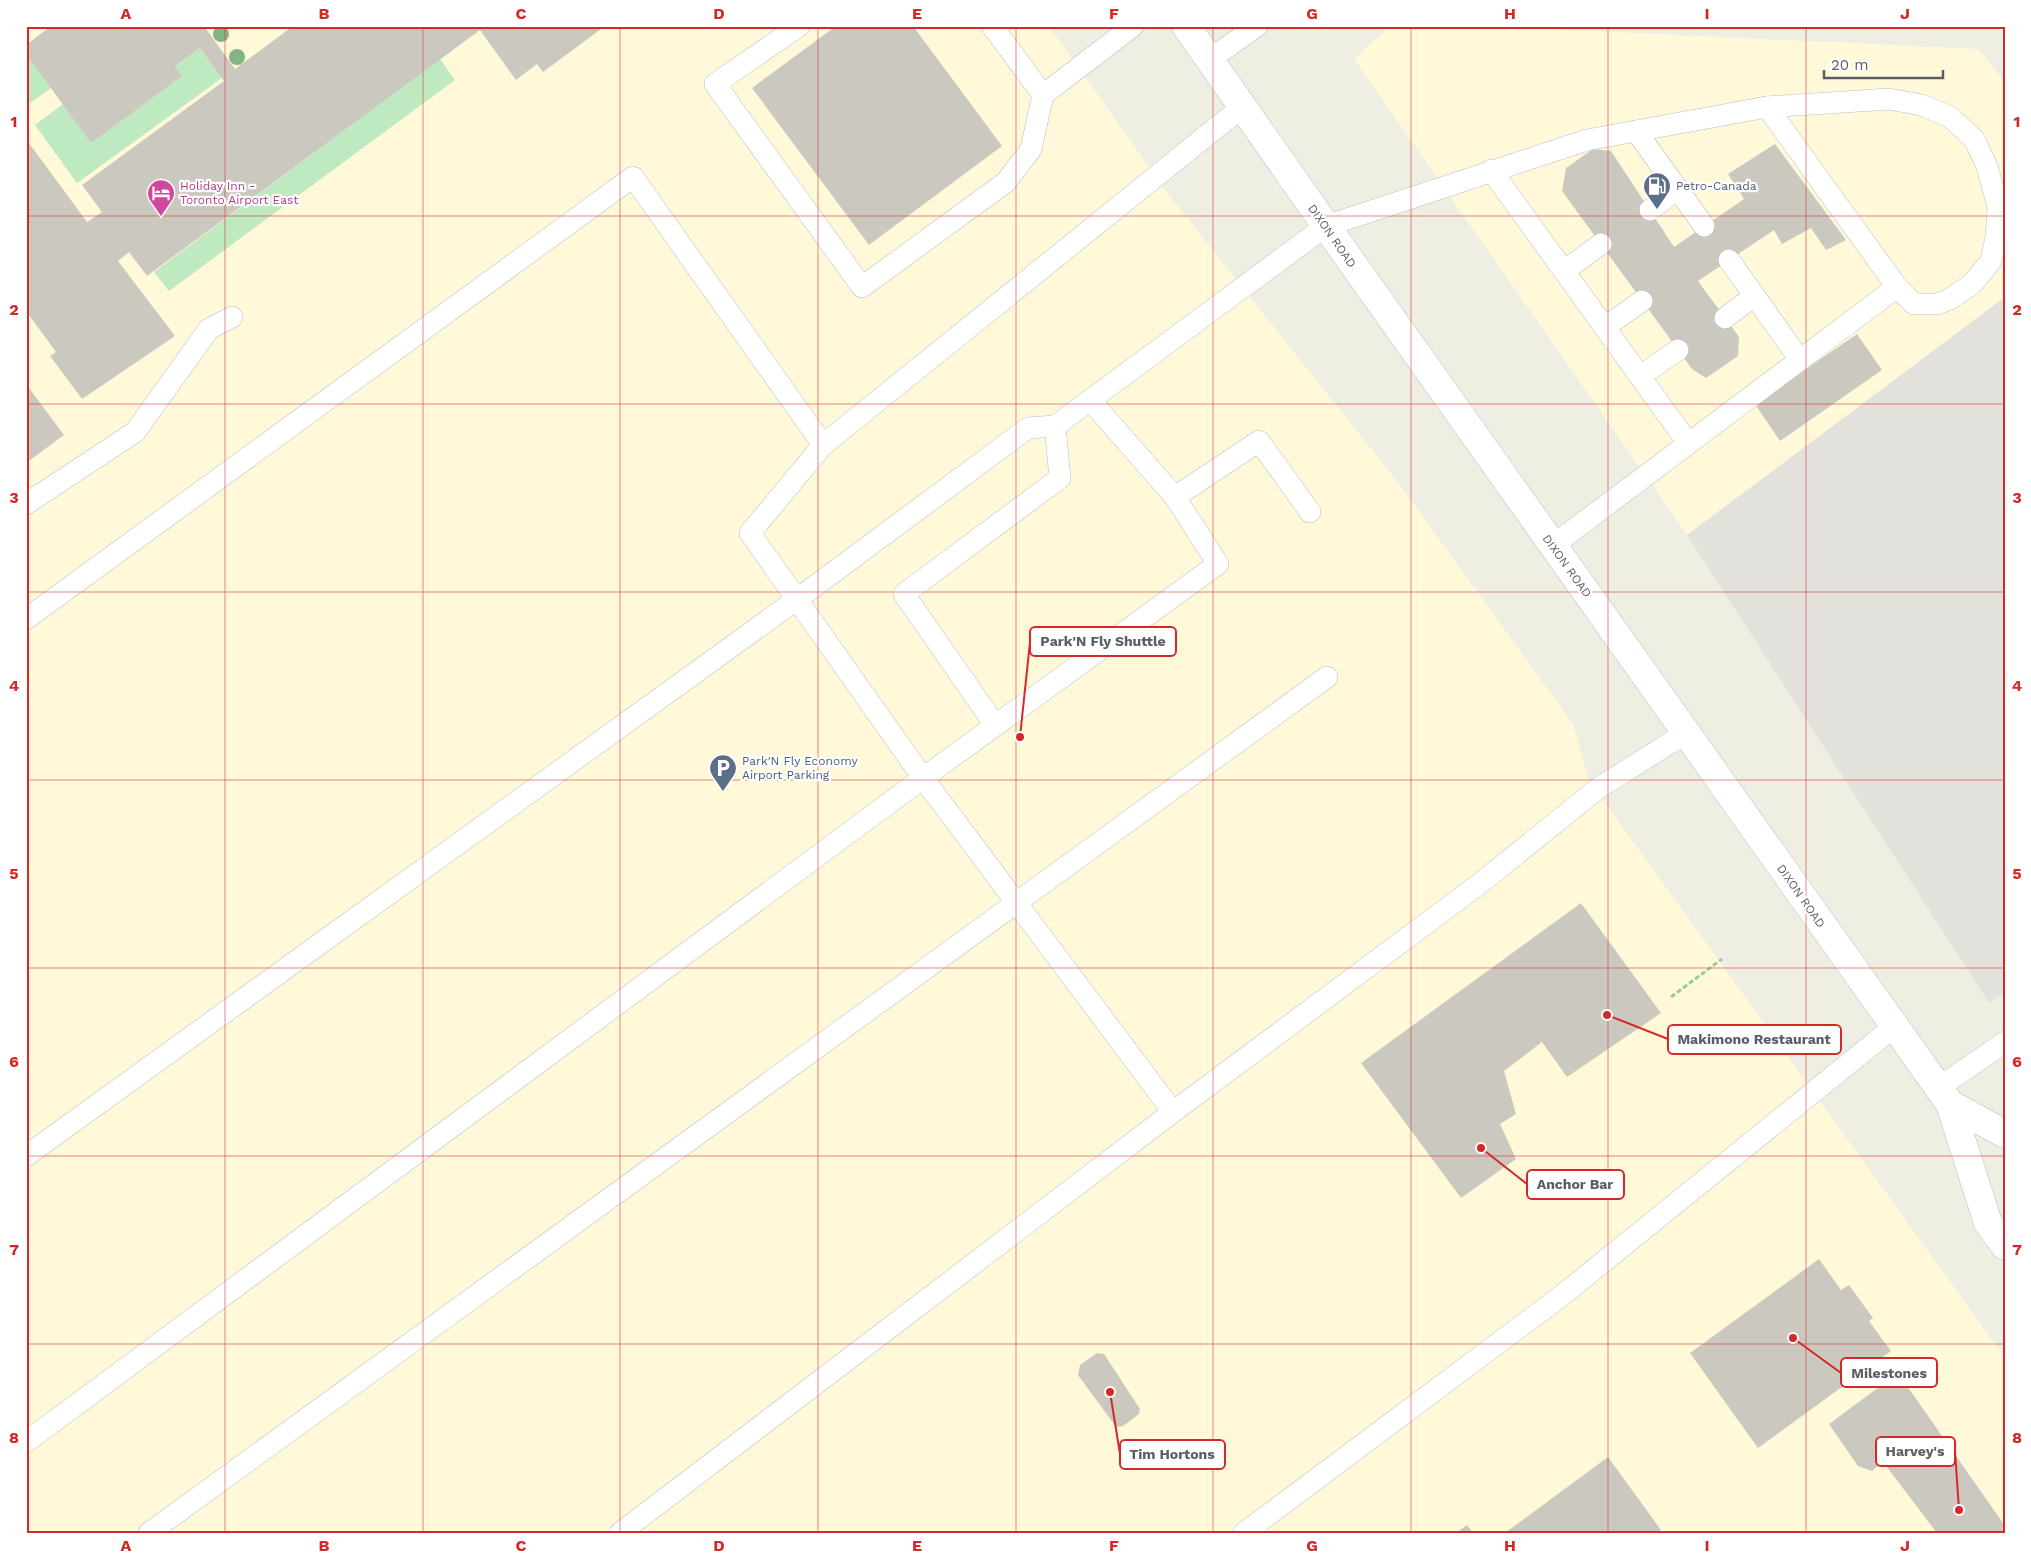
<svg xmlns="http://www.w3.org/2000/svg" width="2031" height="1559" font-family="'Work Sans',sans-serif">
	<style>
		.commercial { fill: #fff9d9 }
		.industrial { fill: #e3e1db }
		.green { fill: #bee9c1 }
		.building { fill: #cbc8c0 }
		.lines { fill: none; stroke-linecap: round; stroke-linejoin: round }
		.lane-casing { stroke: #bbbdc3; stroke-width: 22 }
		.secondary-casing { stroke: #bcbfc6; stroke-width: 29 }
		.path { stroke: #96caa9; stroke-width: 3; stroke-dasharray: 5 2.5; stroke-linecap: butt }
		.lane { stroke: #fff; stroke-width: 21 }
		.secondary { stroke: #fff; stroke-width: 28 }
		.tree { fill: #84b385 }
		.grid { fill: none; stroke: #d62828; stroke-width: 1; stroke-opacity: 0.55 }
		.labels { text-anchor: middle; dominant-baseline: central; stroke-width: 4.5; stroke-linejoin: round; paint-order: stroke }
		.hotel-label { font-size: 12px; fill: #b23c85; stroke: #fff; text-anchor: start }
		.service-label { font-size: 12px; fill: #4e5e75; stroke: #fff; text-anchor: start }
		.street-label { font-size: 12px; fill: #5b5f65; stroke: #fff }
		.leader { fill: none; stroke: #d62828; stroke-width: 2 }
		.callout-dot { fill: #d62828; stroke: #fff; stroke-width: 2 }
		.callout { fill: #fff; stroke: #d62828; stroke-width: 2 }
		.callout-label { font-size: 14px; text-anchor: middle; font-weight: bold; fill: #5b5f65 }
		.neatline { fill: none; stroke: #d62828; stroke-width: 2 }
		.grid-label { font-size: 16px; text-anchor: middle; font-weight: bold; fill: #d62828 }
	</style>
	<rect width="100%" height="100%" fill="#efeee3"/>
	<!-- commercial -->
	<g class="commercial">
		<polygon points="26,26 1049,26 1169,195 1402,488 1573,724 1588,779 2005,1358 2005,1533 26,1533"/>
		<polygon points="1390,26 1485,26 1979,49 2005,83 2005,297 1687,535 1354,59"/>
	</g>
	<!-- industrial -->
	<polygon class="industrial" points="2005,297 2005,992 1989,1003 1687,535"/>
	<!-- green -->
	<g class="green">
		<polygon points="200,48 222,78 77,183 35,125 63,104 91,142 182,76 175,66"/>
		<polygon points="26,54 51,88 26,106"/>
		<polygon points="440,59 455,80 169,291 154,272"/>
	</g>
	<!-- building -->
	<g class="building">
		<polygon points="51,26 204,26 235,69 293,26 605,26 543,72 537,64 516,80 480,30 147,276 129,252 118,261 175,336 82,399 50,356 56,352 26,311 26,139 87,222 102,212 82,185 224,81 200,48 175,66 182,76 91,143 26,54 26,45"/>
		<polygon points="836,26 913,26 1002,146 869,245 752,88"/>
		<polygon points="1775,144 1846,240 1826,250 1811,228 1782,244 1774,230 1698,281 1739,337 1738,356 1706,378 1692,369 1562,191 1566,168 1593,149 1611,151 1674,247 1744,199 1728,174"/>
		<polygon points="1857,334 1882,370 1780,441 1755,404"/>
		<polygon points="26,384 64,435 26,463"/>
		<polygon points="1581,903 1661,1013 1567,1077 1542,1042 1504,1071 1516,1114 1500,1124 1516,1159 1461,1198 1361,1063"/>
		<polygon points="1819,1259 1841,1290 1849,1285 1873,1318 1869,1321 1891,1351 1758,1448 1690,1353"/>
		<polygon points="1097,1353 1104,1354 1140,1409 1139,1414 1123,1426 1116,1427 1078,1375 1080,1365"/>
		<polygon points="1898,1373 2005,1526 2005,1533 1937,1533 1883,1462 1872,1471 1858,1466 1829,1424"/>
		<polygon points="1608,1457 1661,1530 1657,1533 1505,1533"/>
		<polygon points="1467,1525 1473,1533 1456,1533"/>
	</g>
	<g class="lines">
		<!-- lane casing -->
		<g class="lane-casing">
			<g id="lane">
				<polyline points="799,26 715,84 862,287 1006,182 1031,149 1043,95 1133,26"/>
				<polyline points="992,26 1043,95"/>
				<polyline points="1209,60 1257,26"/>
				<polyline points="1767,107 1889,99 1922,105 1950,117 1974,139 1987,166 1998,207 1996,238 1991,261 1972,284 1950,299 1937,304 1914,304 1897,287"/>
				<polyline points="1636,131 1704,226"/>
				<polyline points="1491,170 1688,443"/>
				<polyline points="1650,210 1678,189"/>
				<polyline points="1729,260 1800,360"/>
				<polyline points="1564,271 1601,244"/>
				<polyline points="1725,318 1754,296"/>
				<polyline points="1605,327 1642,301"/>
				<polyline points="1640,376 1678,350"/>
				<polyline points="1090,400 1175,497"/>
				<polyline points="823,445 750,533 923,778 1173,1112"/>
				<polyline points="26,504 135,432 209,329 232,317"/>
				<polyline points="26,619 633,177 823,445 1242,107"/>
				<polyline points="995,725 904,594 1060,478 1055,426"/>
				<polyline points="1938,1088 2005,1042"/>
				<polyline points="26,1156 796,600 1028,428 1055,426 1326,226 1587,140 1767,107 1897,287 1552,546"/>
				<polyline points="26,1442 923,778 1218,564 1175,497 1259,441 1310,512"/>
				<polyline points="149,1533 1327,677"/>
				<polyline points="620,1533 1173,1112 1478,885 1600,787 1686,733"/>
				<polyline points="1244,1533 1560,1297 1895,1026"/>
			</g>
		</g>
		<!-- secondary casing -->
		<g class="secondary-casing">
			<g id="secondary">
				<polyline points="1186,26 1326,226 1950,1104 1988,1223 2005,1246"/>
				<polyline points="1950,1104 2005,1134"/>
			</g>
		</g>
		<!-- path -->
		<polyline class="path" points="1671,997 1722,959"/>
		<!-- lane -->
		<use href="#lane" class="lane"/>
		<!-- secondary -->
		<use href="#secondary" class="secondary"/>
	</g>
	<!-- trees -->
	<g class="tree">
		<circle cx="221" cy="34" r="8"/>
		<circle cx="237" cy="57" r="8"/>
	</g>
	<!-- grid -->
	<path class="grid" d="M225,26V1533M423,26V1533M620,26V1533M818,26V1533M1016,26V1533M1213,26V1533M1411,26V1533M1608,26V1533M1806,26V1533M26,216H2005M26,404H2005M26,592H2005M26,780H2005M26,968H2005M26,1156H2005M26,1344H2005"/>
	<!-- icons -->
	<defs>
		<g id="fuel-pin" transform="scale(1.4375)"><path d="M0 17L-7.5 6A9.5 9.5 0 1 1 7.5 6Z" fill="#5c6f8a" stroke="#fff"/><path d="M-5.5-6h7V0h2V4h1.3V-2.5L3-4.5l.8-.8L6-3V5H2.5V1h-1V6h-7ZM-4.2-4.7v3.2H.2V-4.7Z" fill="#fff"/></g>
		<g id="hotel-pin" transform="scale(1.4375)"><path d="M0 17L-7.5 6A9.5 9.5 0 1 1 7.5 6Z" fill="#d1479c" stroke="#fff"/><path d="M-6-4.5h1.5V1H6V5H4.5V3h-9V5H-6ZM-4 0a1.8 1.8 0 1 1 3.6 0ZM.5 0V-2.5h3Q6-2.5 6 0Z" fill="#fff"/></g>
		<g id="parking-pin" transform="scale(1.4375)"><path d="M0 17L-7.5 6A9.5 9.5 0 1 1 7.5 6Z" fill="#5c6f8a" stroke="#fff"/><path d="M-3.5-5.5H1a3.5 3.5 0 0 1 0 7H-1V5.5H-3.5ZM-1-3.4V-.6H.8a1.4 1.4 0 0 0 0-2.8Z" fill="#fff"/></g>
	</defs>
	<g fill-rule="evenodd">
		<use href="#fuel-pin" x="1657" y="186"/>
		<use href="#hotel-pin" x="161" y="193"/>
		<use href="#parking-pin" x="723" y="768"/>
	</g>
	<g class="labels">
		<!-- hotel labels -->
		<g class="hotel-label">
			<text x="180" y="186">Holiday Inn -<tspan x="180" dy="14">Toronto Airport East</tspan></text>
		</g>
		<!-- service labels -->
		<g class="service-label">
			<text x="1676" y="186">Petro-Canada</text>
			<text x="742" y="761">Park'N Fly Economy<tspan x="742" dy="14">Airport Parking</tspan></text>
		</g>
		<!-- street labels -->
		<g class="street-label">
			<text transform="translate(1332 236) rotate(55)">DIXON ROAD</text>
			<text transform="translate(1567 566) rotate(54)">DIXON ROAD</text>
			<text transform="translate(1801 896) rotate(55)">DIXON ROAD</text>
		</g>
	</g>
	<!-- callouts -->
	<path class="leader" d="M1020 737L1030 642M1607 1015L1668 1039M1481 1148L1527 1184M1793 1338L1841 1373M1959 1510L1955 1451M1110 1392L1120 1454"/>
	<g class="callout-dot">
		<circle cx="1020" cy="737" r="5"/>
		<circle cx="1607" cy="1015" r="5"/>
		<circle cx="1481" cy="1148" r="5"/>
		<circle cx="1793" cy="1338" r="5"/>
		<circle cx="1959" cy="1510" r="5"/>
		<circle cx="1110" cy="1392" r="5"/>
	</g>
	<g class="callout">
		<rect x="1030" y="627" width="146" height="29" rx="5"/>
		<rect x="1668" y="1025" width="173" height="29" rx="5"/>
		<rect x="1527" y="1170" width="97" height="29" rx="5"/>
		<rect x="1841" y="1358" width="96" height="29" rx="5"/>
		<rect x="1876" y="1437" width="79" height="29" rx="5"/>
		<rect x="1120" y="1440" width="105" height="29" rx="5"/>
	</g>
	<g class="callout-label">
		<text x="1103" y="646">Park'N Fly Shuttle</text>
		<text x="1754" y="1044">Makimono Restaurant</text>
		<text x="1575" y="1189">Anchor Bar</text>
		<text x="1889" y="1378">Milestones</text>
		<text x="1915" y="1456">Harvey's</text>
		<text x="1172" y="1459">Tim Hortons</text>
	</g>
	<!-- border -->
	<rect width="2031" height="1559" fill="none" stroke="#ffffff" stroke-width="55"/>
	<!-- scale -->
	<path d="M1824 70v8h119v-8" fill="none" stroke="#5b5f65" stroke-width="2.5"/>
	<text x="1831" y="70" font-size="15" fill="#5b5f65" stroke="#ffffff" stroke-width="4" paint-order="stroke">20 m</text>
	<rect x="28" y="28" width="1976" height="1504" class="neatline"/>
	<g class="grid-label">
		<text x="126" y="19">A</text>
		<text x="324" y="19">B</text>
		<text x="521" y="19">C</text>
		<text x="719" y="19">D</text>
		<text x="917" y="19">E</text>
		<text x="1114" y="19">F</text>
		<text x="1312" y="19">G</text>
		<text x="1510" y="19">H</text>
		<text x="1707" y="19">I</text>
		<text x="1905" y="19">J</text>
		<text x="14" y="127">1</text>
		<text x="2017" y="127">1</text>
		<text x="14" y="315">2</text>
		<text x="2017" y="315">2</text>
		<text x="14" y="503">3</text>
		<text x="2017" y="503">3</text>
		<text x="14" y="691">4</text>
		<text x="2017" y="691">4</text>
		<text x="14" y="879">5</text>
		<text x="2017" y="879">5</text>
		<text x="14" y="1067">6</text>
		<text x="2017" y="1067">6</text>
		<text x="14" y="1255">7</text>
		<text x="2017" y="1255">7</text>
		<text x="14" y="1443">8</text>
		<text x="2017" y="1443">8</text>
		<text x="126" y="1551">A</text>
		<text x="324" y="1551">B</text>
		<text x="521" y="1551">C</text>
		<text x="719" y="1551">D</text>
		<text x="917" y="1551">E</text>
		<text x="1114" y="1551">F</text>
		<text x="1312" y="1551">G</text>
		<text x="1510" y="1551">H</text>
		<text x="1707" y="1551">I</text>
		<text x="1905" y="1551">J</text>
	</g>
</svg>
